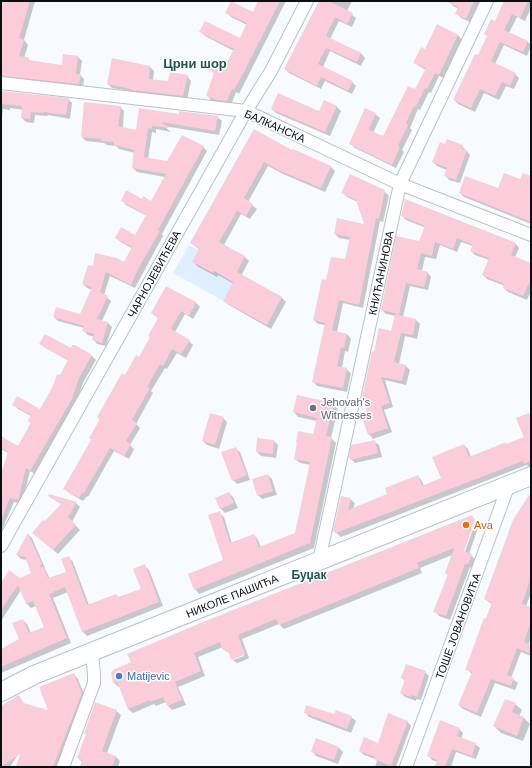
<svg xmlns="http://www.w3.org/2000/svg" width="532" height="768" font-family="Helvetica,sans-serif">
	<style>
		.built { fill: #e0efff }
		.shadow { fill: #0003 }
		.building { fill: #fbccda }
		.lines { fill: none; stroke-linecap: round; stroke-linejoin: round }
		.street-casing { stroke: #b8c1ca; stroke-width: 14 }
		.secondary-casing { stroke: #b8c1ca; stroke-width: 20 }
		.street { stroke: #fff; stroke-width: 12 }
		.secondary { stroke: #fff; stroke-width: 18 }
		.worship-dot { fill: #6b7280; stroke: #fff; stroke-width: 1.5 }
		.food-dot { fill: #e8710a; stroke: #fff; stroke-width: 1.5 }
		.shop-dot { fill: #3f7fe0; stroke: #fff; stroke-width: 1.5 }
		.labels { text-anchor: middle; dominant-baseline: central; stroke-width: 3; stroke-linejoin: round; paint-order: stroke }
		.street-label { font-size: 11px; fill: #0b0f12; stroke: #fff }
		.worship-label { font-size: 11px; fill: #5b616d; stroke: #fff; text-anchor: start }
		.food-label { font-size: 11px; fill: #c56008; stroke: #fff; text-anchor: start }
		.shop-label { font-size: 11px; fill: #366cbe; stroke: #fff; text-anchor: start }
		.neighbourhood-label { font-size: 12px; font-weight: bold; fill: #1a5551; stroke: #fff }
		.quarter-label { font-size: 13px; font-weight: bold; fill: #1a5551; stroke: #fff }
	</style>
	<rect width="100%" height="100%" fill="#f7fbfe"/>
	<!-- built -->
	<polygon class="built" points="189,245 282,297 267,325 173,273"/>
	<!-- shadow -->
	<g class="shadow">
		<polygon points="2,1 35,1 24,40 28,45 24,58 28,58 31,62 63,66 78,57 82,61 80,75 84,79 83,88 1,81 1,6"/>
		<polygon points="260,1 286,1 239,94 236,92 231,105 223,104 211,100 207,95 215,74 207,68 226,68 234,51 205,36 201,32 240,39 247,25 231,17 226,12 253,13"/>
		<polygon points="320,1 352,1 347,11 356,18 352,27 339,21 330,39 361,53 365,58 361,66 330,51 323,67 352,82 356,86 352,94 325,81 321,89 289,73 285,69"/>
		<polygon points="449,1 480,1 470,22 461,18 457,14 459,9 453,6"/>
		<polygon points="505,1 531,1 531,8 525,21 517,17 509,33 527,41 531,45 531,47 527,56 504,45 495,64 515,74 519,78 514,89 506,86 499,100 484,93 475,112 458,104 454,100 479,56"/>
		<polygon points="458,35 462,40 444,78 439,76 431,93 429,92 420,110 418,109 410,128 412,130 402,150 404,152 396,168 355,148 351,144 375,114 380,118 373,133 383,137 416,90 426,70 419,66 414,62 426,50"/>
		<polygon points="150,67 154,71 153,80 169,82 187,76 191,81 187,100 112,88 108,84"/>
		<polygon points="1,92 68,99 72,103 70,119 48,115 47,116 35,115 34,123 26,122 22,118 23,110 10,108 10,110 3,109 1,125"/>
		<polygon points="325,101 337,107 341,111 330,136 276,113 272,109 320,112"/>
		<polygon points="120,107 124,111 123,128 137,131 140,109 180,115 217,117 222,121 219,135 164,126 171,132 156,129 156,133 152,132 148,159 168,163 203,147 207,151 162,234 163,236 135,288 110,276 104,295 111,301 102,321 108,323 112,327 106,346 97,344 93,339 94,337 88,335 84,331 84,328 58,321 54,317 80,315 92,290 87,288 83,284 94,268 125,263 133,249 121,242 116,238 136,236 147,216 126,205 122,200 142,200 151,202 165,177 137,172 133,168 135,153 119,149 116,146 107,145 104,143 86,141 82,137"/>
		<polygon points="254,130 293,152 330,166 335,171 325,192 283,174 268,166 248,202 257,209 250,219 241,214 224,245 245,257 249,261 241,276 282,298 286,302 271,329 229,305 224,301 234,284 218,275 217,277 197,266 193,261 200,250 191,243"/>
		<polygon points="462,146 470,155 460,183 449,180 445,175 447,170 437,166 433,162"/>
		<polygon points="531,178 531,224 464,197 460,193 499,190"/>
		<polygon points="384,191 389,196 383,222 380,221 363,308 343,303 337,332 347,334 351,339 348,352 345,351 342,368 346,369 351,373 347,392 317,386 313,381 325,325 318,324 314,320 326,281 346,260 350,240 339,238 335,234 365,225 358,202 347,197 343,193"/>
		<polygon points="402,216 515,243 519,248 515,257 531,264 531,291 527,300 508,292 504,288 505,286 487,279 483,275 489,260 475,255 471,251 473,246 461,242 457,252 440,245 436,259 425,257 422,271 427,272 431,277 428,290 410,286 403,317 416,320 420,324 417,339 405,336 399,364 405,365 410,370 406,385 385,380 393,407 384,410 392,432 373,439 369,434 368,413 375,353 392,332 396,316 386,314 382,310 420,242 426,228 406,220"/>
		<polygon points="166,287 196,303 200,307 193,319 185,314 175,332 189,341 193,345 186,358 177,353 167,369 165,368 151,391 153,393 136,424 140,428 130,445 134,449 129,459 114,451 88,497 87,496 83,501 69,493 65,489 92,440 100,420 98,417 140,358 151,337 159,319 152,313"/>
		<polygon points="40,343 71,349 75,346 92,356 96,360 83,383 76,403 35,474 30,471 22,504 14,502 1,532 1,478 8,453 1,449 1,438 18,447 31,423 31,416 18,409 14,405 40,410 69,361 44,347"/>
		<polygon points="333,404 338,409 331,438 336,443 314,548 199,594 195,589 224,560 219,513 224,517 232,544 254,535 258,540 261,548 296,534 311,465 300,463 295,459 298,444 297,443 314,435 317,421 298,417 294,412"/>
		<polygon points="529,414 531,416 531,467 529,467 527,465 341,537 334,531 350,499 355,503 353,509 389,495 418,476 422,481 424,486 442,479 464,445 468,449 471,457 506,444 507,445 526,438"/>
		<polygon points="223,418 227,422 219,449 207,445 203,441"/>
		<polygon points="274,441 278,445 276,458 261,456 257,452"/>
		<polygon points="374,441 379,445 382,457 355,463 351,459"/>
		<polygon points="235,448 240,452 250,480 237,484 233,480"/>
		<polygon points="268,475 272,479 277,495 262,499 258,495"/>
		<polygon points="229,493 233,497 238,508 225,513 221,509 217,498"/>
		<polygon points="49,496 76,503 80,507 72,522 80,530 58,554 38,537 45,522 62,505"/>
		<polygon points="531,499 531,593 526,606 531,608 531,638 528,645 531,646 531,656 521,652 511,678 518,683 515,690 495,683 481,717 463,709 459,705 472,674 466,669 492,604 485,599"/>
		<polygon points="472,517 475,520 474,520 461,556 463,557 476,521 479,525 469,554 476,560 472,568 470,567 450,620 439,616 435,611 449,576 446,573 452,555 420,568 422,573 284,629 279,624 242,639 249,658 243,661 237,663 233,660 244,656 243,654 233,658 233,660 231,655 223,647 198,657 205,676 178,687 186,705 172,710 168,706 166,702 156,706 154,704 133,713 128,709 120,687 119,687 114,683 112,675"/>
		<polygon points="28,534 32,538 45,568 45,569 50,579 67,573 69,558 73,562 89,605 116,595 119,598 142,589 144,565 149,570 163,606 87,636 83,632 68,592 53,598 71,643 1,673 1,650 20,639 23,620 27,624 31,633 45,628 36,606 31,608 27,604 21,590 1,621 1,584 20,580 33,574 27,560 21,559 17,555"/>
		<polygon points="425,672 429,676 421,700 416,699 416,701 405,697 401,693 405,681 402,678"/>
		<polygon points="74,674 78,679 86,699 60,767 20,767 30,736 10,767 1,767 1,707 19,697 25,705 50,712"/>
		<polygon points="515,704 522,710 519,716 524,718 530,724 523,741 501,733 494,726"/>
		<polygon points="116,711 121,715 107,753 116,757 120,761 118,767 81,767 83,763 78,758 87,735 85,733"/>
		<polygon points="305,712 351,717 356,721 351,733 309,717"/>
		<polygon points="407,721 411,726 396,767 375,767 377,761 375,759 364,755 360,751 379,744"/>
		<polygon points="459,729 463,733 461,739 475,744 480,748 476,759 456,752 451,767 436,767 438,762 432,760 428,755"/>
		<polygon points="338,747 343,752 338,764 316,756 312,751"/>
	</g>
	<!-- building -->
	<g class="building">
		<polygon points="1,1 30,1 19,38 24,40 19,56 28,57 28,60 62,65 63,54 78,56 76,74 81,74 79,84 1,76"/>
		<polygon points="231,1 253,12 258,1 280,1 243,74 234,90 232,89 227,101 218,100 206,96 214,73 206,68 211,59 225,66 234,49 199,32 205,21 240,38 247,23 225,13"/>
		<polygon points="319,1 328,1 353,13 347,24 335,17 326,36 361,53 357,62 326,48 318,64 353,81 348,91 321,77 317,86 284,69"/>
		<polygon points="445,1 474,1 466,19 455,14 458,7"/>
		<polygon points="504,1 528,1 520,18 512,14 504,30 528,41 523,52 500,42 491,61 516,73 510,86 502,82 495,96 480,89 471,108 453,100 475,54 478,55 487,36 484,34 491,19 495,21"/>
		<polygon points="437,24 458,35 439,75 435,73 427,89 425,88 416,107 414,106 406,123 408,125 398,146 400,147 392,165 349,144 365,108 376,113 369,130 383,136 408,86 415,89 426,68 413,63 421,47 425,49"/>
		<polygon points="112,58 150,66 149,79 168,81 170,72 188,75 183,96 131,90 131,89 107,84"/>
		<polygon points="1,91 69,98 66,115 44,112 44,113 31,112 30,119 21,118 22,106 1,104"/>
		<polygon points="278,93 319,111 324,100 337,106 325,132 271,109"/>
		<polygon points="84,102 121,106 118,126 136,130 139,108 179,114 179,111 218,116 215,131 161,122 169,128 152,126 152,129 148,128 144,157 167,161 182,135 204,146 158,230 160,231 138,269 131,285 106,272 100,292 108,296 97,319 108,322 102,343 92,340 94,334 82,331 84,326 53,317 56,307 80,314 92,287 82,284 88,265 93,266 95,253 117,258 124,262 132,247 115,238 121,227 135,235 146,215 121,201 126,190 142,199 143,196 151,201 166,174 132,168 134,150 114,145 114,142 101,141 102,139 81,137"/>
		<polygon points="254,129 292,150 293,149 331,166 321,188 278,170 264,162 244,198 253,204 246,216 237,211 219,242 245,256 237,272 282,297 267,325 223,301 233,282 214,271 213,273 192,262 199,248 190,243"/>
		<polygon points="447,139 463,145 462,149 467,150 456,180 444,176 447,168 432,162 440,142 445,144"/>
		<polygon points="504,173 520,179 523,173 531,176 531,222 459,193 465,176 498,188"/>
		<polygon points="350,174 385,190 379,219 376,218 359,305 339,300 332,330 347,334 344,348 341,347 337,366 347,368 343,388 312,382 325,323 313,320 322,279 326,280 331,257 345,259 350,237 334,234 337,218 364,224 356,200 341,193"/>
		<polygon points="405,199 516,243 511,255 531,263 531,283 529,283 523,296 503,288 504,284 482,275 489,258 470,251 473,245 457,238 453,249 435,242 432,256 421,253 417,269 428,272 424,287 406,283 399,314 381,310 396,236 419,241 425,226 401,216"/>
		<polygon points="166,286 196,302 189,316 181,311 171,329 190,340 181,354 172,349 163,366 160,364 147,387 150,388 132,420 137,423 126,441 131,444 124,456 110,448 84,493 82,493 79,498 63,489 91,440 89,438 100,419 97,417 122,373 125,375 136,355 139,357 150,337 148,336 158,318 151,313"/>
		<polygon points="395,314 416,319 413,335 401,333 394,362 406,365 402,381 381,377 390,403 381,406 388,428 368,435 361,415 367,413 362,397 372,351 374,352 379,328 391,331"/>
		<polygon points="45,334 71,348 72,345 75,345 92,355 79,378 72,399 30,471 26,468 18,500 10,498 1,520 1,474 8,452 1,448 1,436 18,446 31,423 28,421 31,415 12,405 17,396 40,409 53,386 57,374 60,375 68,360 39,344"/>
		<polygon points="297,395 334,403 326,436 332,437 310,543 194,590 188,574 223,560 208,515 220,511 230,543 254,534 259,547 295,533 310,462 294,459 297,443 296,443 298,431 313,434 317,418 293,412"/>
		<polygon points="210,413 224,417 215,445 202,441"/>
		<polygon points="529,413 531,417 531,461 524,464 523,461 336,533 333,531 341,496 351,498 348,510 387,494 385,488 418,475 422,486 441,478 432,457 464,444 469,457 506,442 506,444 524,437 516,418"/>
		<polygon points="257,438 274,440 273,454 256,452"/>
		<polygon points="375,440 378,453 350,460 349,456 351,445"/>
		<polygon points="236,447 247,475 232,481 221,452"/>
		<polygon points="268,474 273,491 257,496 252,479"/>
		<polygon points="229,492 234,503 220,509 215,498"/>
		<polygon points="531,492 531,577 522,604 531,607 531,622 524,642 531,645 531,654 517,648 507,675 514,678 511,686 491,679 477,713 458,705 472,672 465,670 484,618 486,619 492,602 484,599 513,520"/>
		<polygon points="49,494 77,502 68,517 76,525 53,550 32,533 43,520 45,521 61,504 48,496"/>
		<polygon points="472,515 475,520 464,551 472,554 468,564 465,564 446,616 433,612 448,574 445,573 454,548 417,563 419,568 279,625 276,619 238,635 245,654 239,657 231,660 229,653 222,649 220,642 194,653 201,671 175,682 182,700 167,706 163,697 150,702 150,700 128,709 117,682 113,683 111,672 115,669 131,662 127,654 203,622"/>
		<polygon points="28,533 42,564 39,568 43,566 48,578 66,572 61,559 69,556 87,605 116,594 118,597 141,589 133,569 145,564 159,602 82,632 65,587 49,594 67,638 1,667 1,649 19,639 12,623 23,619 29,633 44,627 33,601 26,604 18,585 1,610 1,583 9,570 20,578 31,573 25,557 16,555"/>
		<polygon points="406,664 426,671 417,697 412,695 411,697 400,693 405,680 401,678"/>
		<polygon points="74,673 82,693 53,767 16,767 20,754 1,767 1,706 19,695 23,703 48,710 39,687"/>
		<polygon points="505,699 516,703 512,712 524,717 517,736 493,726"/>
		<polygon points="95,702 117,710 102,751 116,756 112,767 80,767 82,760 77,758 86,734 84,734"/>
		<polygon points="306,705 334,714 336,710 352,716 347,729 304,713"/>
		<polygon points="388,713 408,721 391,766 374,759 375,757 359,751 364,737 378,743"/>
		<polygon points="440,720 460,728 457,736 476,743 472,756 452,749 445,767 435,767 437,760 427,756"/>
		<polygon points="316,738 339,747 334,760 311,752"/>
	</g>
	<g class="lines">
		<!-- street casing -->
		<g class="street-casing">
			<g id="street">
				<polyline points="1,83 246,111 400,184 531,235"/>
				<polyline points="1,546 246,111 271,71 307,1"/>
				<polyline points="319,561 400,184 487,1"/>
				<polyline points="63,767 94,683 94,675 92,652"/>
				<polyline points="406,767 509,484"/>
			</g>
		</g>
		<!-- secondary casing -->
		<g class="secondary-casing">
			<polyline id="secondary" points="1,692 34,675 531,476"/>
		</g>
		<!-- street -->
		<use href="#street" class="street"/>
		<!-- secondary -->
		<use href="#secondary" class="secondary"/>
	</g>
	<!-- markers -->
	<circle class="worship-dot" cx="313" cy="408" r="4"/>
	<circle class="food-dot" cx="466" cy="525" r="4"/>
	<circle class="shop-dot" cx="119" cy="676" r="4"/>
	<g class="labels">
		<!-- street labels -->
		<g class="street-label">
			<text transform="translate(275 126) rotate(24)">БАЛКАНСКА</text>
			<text transform="translate(381 273) rotate(-78)">КНИЋАНИНОВА</text>
			<text transform="translate(154 274) rotate(-61)">ЧАРНОЈЕВИЋЕВА</text>
			<text transform="translate(232 596) rotate(-22)">НИКОЛЕ ПАШИЋА</text>
			<text transform="translate(458 626) rotate(-70)">ТОШЕ ЈОВАНОВИЋА</text>
		</g>
		<!-- worship labels -->
		<g class="worship-label">
			<text x="321" y="402">Jehovah's<tspan x="321" dy="13">Witnesses</tspan></text>
		</g>
		<!-- food labels -->
		<g class="food-label">
			<text x="474" y="525">Ava</text>
		</g>
		<!-- shop labels -->
		<g class="shop-label">
			<text x="127" y="676">Matijevic</text>
		</g>
		<!-- neighbourhood labels -->
		<g class="neighbourhood-label">
			<text x="309" y="575">Буџак</text>
		</g>
		<!-- quarter labels -->
		<g class="quarter-label">
			<text x="195" y="63">Црни шор</text>
		</g>
	</g>
	<!-- border -->
	<rect width="532" height="768" fill="none" stroke="#0b0f12" stroke-width="4"/>
</svg>
